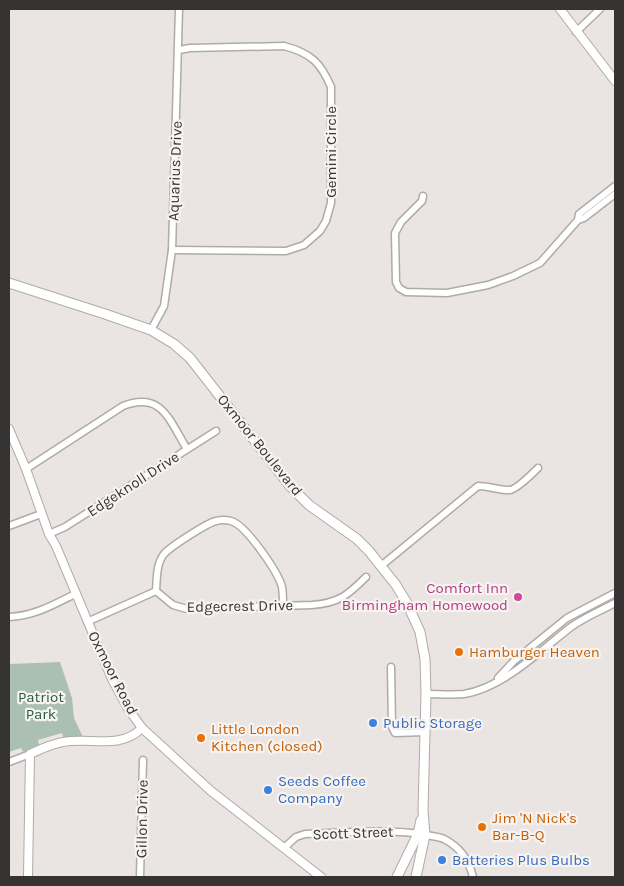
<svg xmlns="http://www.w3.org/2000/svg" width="624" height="886" font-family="Karla,sans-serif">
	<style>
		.green { fill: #abc0b2 }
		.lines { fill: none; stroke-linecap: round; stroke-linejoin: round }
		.minor-casing { stroke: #afaba9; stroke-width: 9 }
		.tertiary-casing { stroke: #afaba9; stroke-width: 10 }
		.secondary-casing { stroke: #afaba9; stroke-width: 11 }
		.minor { stroke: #fff; stroke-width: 6 }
		.tertiary { stroke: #fff; stroke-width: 8 }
		.secondary { stroke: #fff; stroke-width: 9 }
		.hotel-dot { fill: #d1479c; stroke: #f7f3f0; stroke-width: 2 }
		.food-dot { fill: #e8710a; stroke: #f7f3f0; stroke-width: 2 }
		.shop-dot { fill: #3f7fe0; stroke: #f7f3f0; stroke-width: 2 }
		.labels { text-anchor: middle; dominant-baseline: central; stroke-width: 4.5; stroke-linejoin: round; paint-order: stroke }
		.street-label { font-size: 15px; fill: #363433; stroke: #f7f3f0 }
		.hotel-label { font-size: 15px; fill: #b23c85; stroke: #f7f3f0; text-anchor: end }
		.food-label { font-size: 15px; fill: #c56008; stroke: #f7f3f0; text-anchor: start }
		.park-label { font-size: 15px; fill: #245c3c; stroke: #f7f3f0 }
		.shop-label { font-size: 15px; fill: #366cbe; stroke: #f7f3f0; text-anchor: start }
	</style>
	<rect width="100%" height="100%" fill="#eae5e3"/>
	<!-- green -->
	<polygon class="green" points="60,662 72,698 74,718 83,737 63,737 62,733 38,740 39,745 23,752 21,748 9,752 9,664"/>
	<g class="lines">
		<!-- minor casing -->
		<g class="minor-casing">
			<g id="minor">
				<polyline points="576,32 600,9"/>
				<polyline points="423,196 422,201 401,222 395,233 396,282 399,288 406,292 447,293 488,285 513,276 540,263 578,220 579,214 615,186"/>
				<polyline points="578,220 584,218 615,194"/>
				<path d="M172,250L286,251L304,245L320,231L326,221L331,203V87C321,63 311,53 284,46L190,48L179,50"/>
				<polyline points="151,330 164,306 172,250 179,9"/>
				<path d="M26,469L123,406C162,391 169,420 187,449"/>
				<polyline points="9,526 41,514"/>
				<polyline points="49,534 65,527 216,431"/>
				<path d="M381,566L478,486C489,486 502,491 510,490C517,489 532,474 538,468"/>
				<path d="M156,591L173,605L187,609L312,605C339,603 348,595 366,577"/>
				<path d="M156,591C157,579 156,564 164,554C170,547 207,523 216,521C220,520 227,520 231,521C246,525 278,572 282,587C283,593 283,600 283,606"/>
				<path d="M9,617C34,616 53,605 75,594"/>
				<polyline points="87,622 156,591"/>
				<polyline points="391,667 392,727 395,733 425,732"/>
				<polyline points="498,678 514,661 567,618 615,593"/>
				<path d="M426,694C438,694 452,695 464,694C503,688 541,650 571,627C585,617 600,611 615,603"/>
				<polyline points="9,762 30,754"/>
				<path d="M285,847L296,837L305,834C344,833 383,829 421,834C428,836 437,836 444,839C460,847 469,860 473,877"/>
				<polyline points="140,877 143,760"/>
			</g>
		</g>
		<!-- tertiary casing -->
		<g class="tertiary-casing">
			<g id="tertiary">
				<polyline points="560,9 615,81"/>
				<polyline points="9,429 26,469 49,534 56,546 112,679 127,707 142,728 211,791 321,877"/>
				<path d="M28,877L30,754C41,749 51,744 63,742C91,737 120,750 142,728"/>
			</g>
		</g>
		<!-- secondary casing -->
		<g class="secondary-casing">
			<g id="secondary">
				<polyline points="9,283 105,314 151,330 174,344 190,358 290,486 309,505 357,539 369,551 396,585 407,603 420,632 425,659 426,694 423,811 425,835 416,877"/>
				<polyline points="397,877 418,834 421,820"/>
			</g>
		</g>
		<!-- minor -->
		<use href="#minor" class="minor"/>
		<!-- tertiary -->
		<use href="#tertiary" class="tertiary"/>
		<!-- secondary -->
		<use href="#secondary" class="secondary"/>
	</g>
	<!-- markers -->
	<circle class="hotel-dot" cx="518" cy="597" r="5"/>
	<g class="food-dot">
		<circle cx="459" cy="652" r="5"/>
		<circle cx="201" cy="738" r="5"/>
		<circle cx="482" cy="827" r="5"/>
	</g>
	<g class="shop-dot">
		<circle cx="373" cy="723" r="5"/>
		<circle cx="268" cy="790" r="5"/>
		<circle cx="442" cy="860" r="5"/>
	</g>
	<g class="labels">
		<!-- street labels -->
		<g class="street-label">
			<text transform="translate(331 152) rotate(-90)">Gemini Circle</text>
			<text transform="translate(175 171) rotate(-88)">Aquarius Drive</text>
			<text transform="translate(260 445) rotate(51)">Oxmoor Boulevard</text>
			<text transform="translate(133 484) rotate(-33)">Edgeknoll Drive</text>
			<text transform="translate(240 606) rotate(-1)">Edgecrest Drive</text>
			<text transform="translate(113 673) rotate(63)">Oxmoor Road</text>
			<text transform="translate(142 819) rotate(-89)">Gillon Drive</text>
			<text transform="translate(353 833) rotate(-2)">Scott Street</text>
		</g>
		<!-- hotel labels -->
		<g class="hotel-label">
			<text x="508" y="588">Comfort Inn<tspan x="508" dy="17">Birmingham Homewood</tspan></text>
		</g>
		<!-- food labels -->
		<g class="food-label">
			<text x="469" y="652">Hamburger Heaven</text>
			<text x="211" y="729">Little London<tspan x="211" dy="17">Kitchen (closed)</tspan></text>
			<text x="492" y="818">Jim 'N Nick's<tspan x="492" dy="17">Bar-B-Q</tspan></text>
		</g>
		<!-- park labels -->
		<g class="park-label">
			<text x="41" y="697">Patriot<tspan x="41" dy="17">Park</tspan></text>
		</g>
		<!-- shop labels -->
		<g class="shop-label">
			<text x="383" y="723">Public Storage</text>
			<text x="278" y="781">Seeds Coffee<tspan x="278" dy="17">Company</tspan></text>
			<text x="452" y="860">Batteries Plus Bulbs</text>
		</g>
	</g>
	<!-- border -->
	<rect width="624" height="886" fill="none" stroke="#363433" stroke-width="20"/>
</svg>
